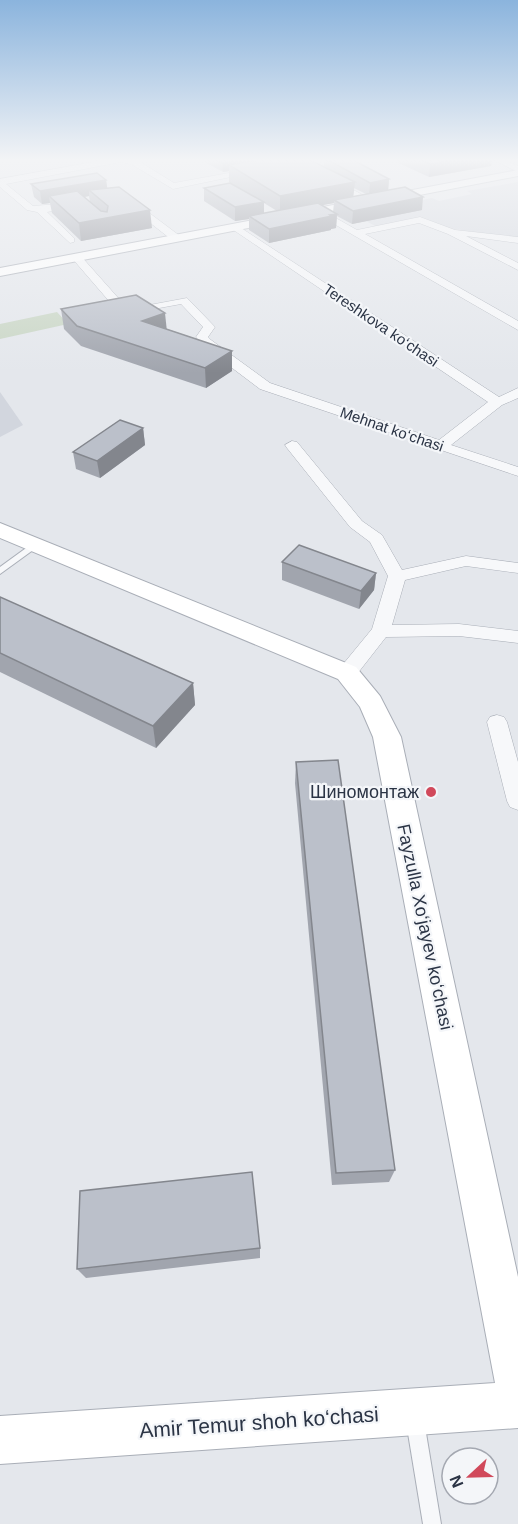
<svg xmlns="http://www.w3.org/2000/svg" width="518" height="1524" font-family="Arial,sans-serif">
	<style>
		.built { fill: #d2d6de }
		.green { fill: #c9d6c5 }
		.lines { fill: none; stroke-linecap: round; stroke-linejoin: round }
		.service-casing { stroke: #a9aeb7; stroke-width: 2 }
		.minor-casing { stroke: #a9aeb7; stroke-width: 1 }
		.secondary-casing { stroke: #a9aeb7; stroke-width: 2 }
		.service { fill: #f7f8fa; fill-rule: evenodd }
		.minor { fill: #f7f8fa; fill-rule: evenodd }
		.secondary { fill: #fff; fill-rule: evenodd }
		.wall { fill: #a1a5ae; fill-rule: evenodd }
		.shaded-wall { fill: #83868d }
		.building { fill: #bbc0ca; stroke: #83868d; stroke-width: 1.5 }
		.poi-dot { fill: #d1495b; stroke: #f4f6f9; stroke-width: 2 }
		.labels { text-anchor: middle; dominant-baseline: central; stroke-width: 4.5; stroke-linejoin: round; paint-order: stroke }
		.far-street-label { font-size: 15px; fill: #2b3445; stroke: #f4f6f9 }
		.poi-label { font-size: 18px; fill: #2b3445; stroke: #f4f6f9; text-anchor: end }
		.street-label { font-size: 18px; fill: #2b3445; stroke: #f4f6f9 }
		.near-street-label { font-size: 21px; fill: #2b3445; stroke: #f4f6f9 }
	</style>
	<rect width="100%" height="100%" fill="#e4e7ec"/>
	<!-- built -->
	<g class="built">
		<polygon points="518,182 518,238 447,228 420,218 377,227 353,214 432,198 439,201 472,194 467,191"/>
		<polygon points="0,392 23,425 0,437"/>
	</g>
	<!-- green -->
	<polygon class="green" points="57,312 68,324 0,339 0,324"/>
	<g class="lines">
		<!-- service casing -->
		<g class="service-casing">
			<g id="service">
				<polygon points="33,543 39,543 40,545 0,574 0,567"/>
				<polygon points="415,1412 421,1415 424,1421 441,1524 423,1524 406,1421 409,1415"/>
			</g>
		</g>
		<!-- minor casing -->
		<g class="minor-casing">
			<g id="minor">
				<polygon points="104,160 137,160 174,183 256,168 260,171 173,189 131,164 121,162 6,184 33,206 81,202 81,206 47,212 74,238 74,242 70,243 37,212 27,210 0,187 0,179"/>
				<polygon points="287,160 297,160 376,202 368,204"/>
				<polygon points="494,160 505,160 518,166 518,172"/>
				<polygon points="126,200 132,200 180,236 180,240 172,240 126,204"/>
				<polygon points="318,208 357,230 420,217 455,230 518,237 518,243 466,236 518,263 518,270 448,234 419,223 365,234 518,321 518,330 315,213 315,209"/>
				<polygon points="235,224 499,397 518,388 518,398 502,405 451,445 518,467 518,476 260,389 203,346 196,337 203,327 181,304 121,315 71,257 80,255 128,309 187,298 215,327 208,337 211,340 270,383 439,440 488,402 232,229 230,227"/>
				<polygon points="292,441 297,442 362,521 382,535 402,570 466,556 518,563 518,573 466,566 405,580 392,625 459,624 518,631 518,643 459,636 386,637 354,678 340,678 337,673 340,668 372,629 388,576 370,542 350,527 287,448 285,445"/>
				<polygon points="497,715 504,717 507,722 518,762 518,810 510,807 507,801 487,722 490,717"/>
			</g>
		</g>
		<!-- secondary casing -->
		<g class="secondary-casing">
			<g id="secondary">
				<polygon points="518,170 518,176 0,276 0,268"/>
				<polygon points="0,523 356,667 380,696 401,737 518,1277 518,1428 0,1464 0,1416 495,1383 373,737 360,707 338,679 0,538"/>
			</g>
		</g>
		<!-- service -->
		<use href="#service" class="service"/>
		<!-- minor -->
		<use href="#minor" class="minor"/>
		<!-- secondary -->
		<use href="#secondary" class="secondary"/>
	</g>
	<!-- wall -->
	<g class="wall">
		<path d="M201,160H310L324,167V160H353L389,179L388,190L422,210L352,224L337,216L336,228L331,229V230L269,243L249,230V219L235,221L204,201V188L242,190L229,182V171L223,172ZM354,188L366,194L353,197ZM264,203L277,211L264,213ZM334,203L333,212L321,205Z"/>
		<polygon points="392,160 492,160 491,166 429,177"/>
		<path d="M106,180L107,188L152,228L81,241L52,213L50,203L42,204L34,197L31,184ZM89,196L90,202L84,197Z"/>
		<polygon points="61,309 167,329 232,351 232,371 206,388 81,346 64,329"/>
		<polygon points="143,428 145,445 100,478 76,469 73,452"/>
		<polygon points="282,562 376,573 374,590 359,609 282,580"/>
		<polygon points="0,597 193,683 195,705 156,748 0,672"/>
		<polygon points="296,762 395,1170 389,1182 332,1185 295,783"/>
		<polygon points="260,1248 260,1258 86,1278 77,1269"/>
	</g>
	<!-- shaded-wall -->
	<g class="shaded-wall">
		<polygon points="242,160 267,160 229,165 229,171 223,172 222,163"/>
		<polygon points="453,160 492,160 491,166 429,177 430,164"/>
		<polygon points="389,179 388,192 369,196 370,183"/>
		<polygon points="106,180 108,193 89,190 89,196 55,202 49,196 50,203 42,204 40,191"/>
		<polygon points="355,182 353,199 334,200 334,203 280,213 280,196"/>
		<polygon points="423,197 422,210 352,224 353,211"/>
		<polygon points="264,202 264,216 249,216 249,219 235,221 235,207"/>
		<polygon points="150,210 152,228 81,241 79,223"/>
		<polygon points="337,214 336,228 331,229 331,230 269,243 269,229"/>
		<polygon points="165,313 167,332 142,321"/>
		<polygon points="232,351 232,371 206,388 205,368"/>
		<polygon points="143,428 145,445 100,478 97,461"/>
		<polygon points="376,573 374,590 359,609 361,591"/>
		<polygon points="193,683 195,705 156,748 153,726"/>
	</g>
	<!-- building -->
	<g class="building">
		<polygon points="216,160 242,160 222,163"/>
		<polygon points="259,160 310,160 355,182 280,196 229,165"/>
		<polygon points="328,160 353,160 389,179 370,183"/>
		<polygon points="421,160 453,160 430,164"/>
		<polygon points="97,173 106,180 40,191 31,184"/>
		<polygon points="230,183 264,202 235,207 204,188"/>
		<polygon points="119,187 150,210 79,223 49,196 77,191 101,211 107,212 108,206 89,190"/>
		<polygon points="405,187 423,197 353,211 334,200"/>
		<polygon points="318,203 337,214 330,215 332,216 269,229 249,216"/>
		<polygon points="136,295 165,313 142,321 232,351 205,368 77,326 61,309"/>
		<polygon points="120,420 143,428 97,461 73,452"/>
		<polygon points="299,545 376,573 361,591 282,562"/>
		<polygon points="0,597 193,683 153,726 0,653"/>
		<polygon points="338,760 395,1170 336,1173 296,762"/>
		<polygon points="252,1172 260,1248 77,1269 80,1191"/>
	</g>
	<!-- sky -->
	<linearGradient id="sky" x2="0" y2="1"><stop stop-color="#8bb4dd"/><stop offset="0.43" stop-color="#f3f4f6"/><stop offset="1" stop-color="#f3f4f6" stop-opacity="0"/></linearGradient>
	<rect width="518" height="373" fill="url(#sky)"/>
	<!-- markers -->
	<circle class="poi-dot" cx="431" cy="792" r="6"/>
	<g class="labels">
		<!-- far-street labels -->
		<g class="far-street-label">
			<text transform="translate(381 325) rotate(34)">Tereshkova ko‘chasi</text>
			<text transform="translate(392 429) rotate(19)">Mehnat ko‘chasi</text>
		</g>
		<!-- poi labels -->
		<g class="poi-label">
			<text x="419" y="792">Шиномонтаж</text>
		</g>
		<!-- street labels -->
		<g class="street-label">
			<text transform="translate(425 927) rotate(78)">Fayzulla Xo‘jayev ko‘chasi</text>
		</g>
		<!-- near-street labels -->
		<g class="near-street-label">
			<text transform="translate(259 1422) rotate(-4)">Amir Temur shoh ko‘chasi</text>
		</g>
	</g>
	<!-- north arrow -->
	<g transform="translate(470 1476) rotate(248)"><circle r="28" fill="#f4f6f9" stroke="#a4a8b1" stroke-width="1.5"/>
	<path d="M0-4.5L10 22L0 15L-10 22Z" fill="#d1495b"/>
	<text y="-9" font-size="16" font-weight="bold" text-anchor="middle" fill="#2b3445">N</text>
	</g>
</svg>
